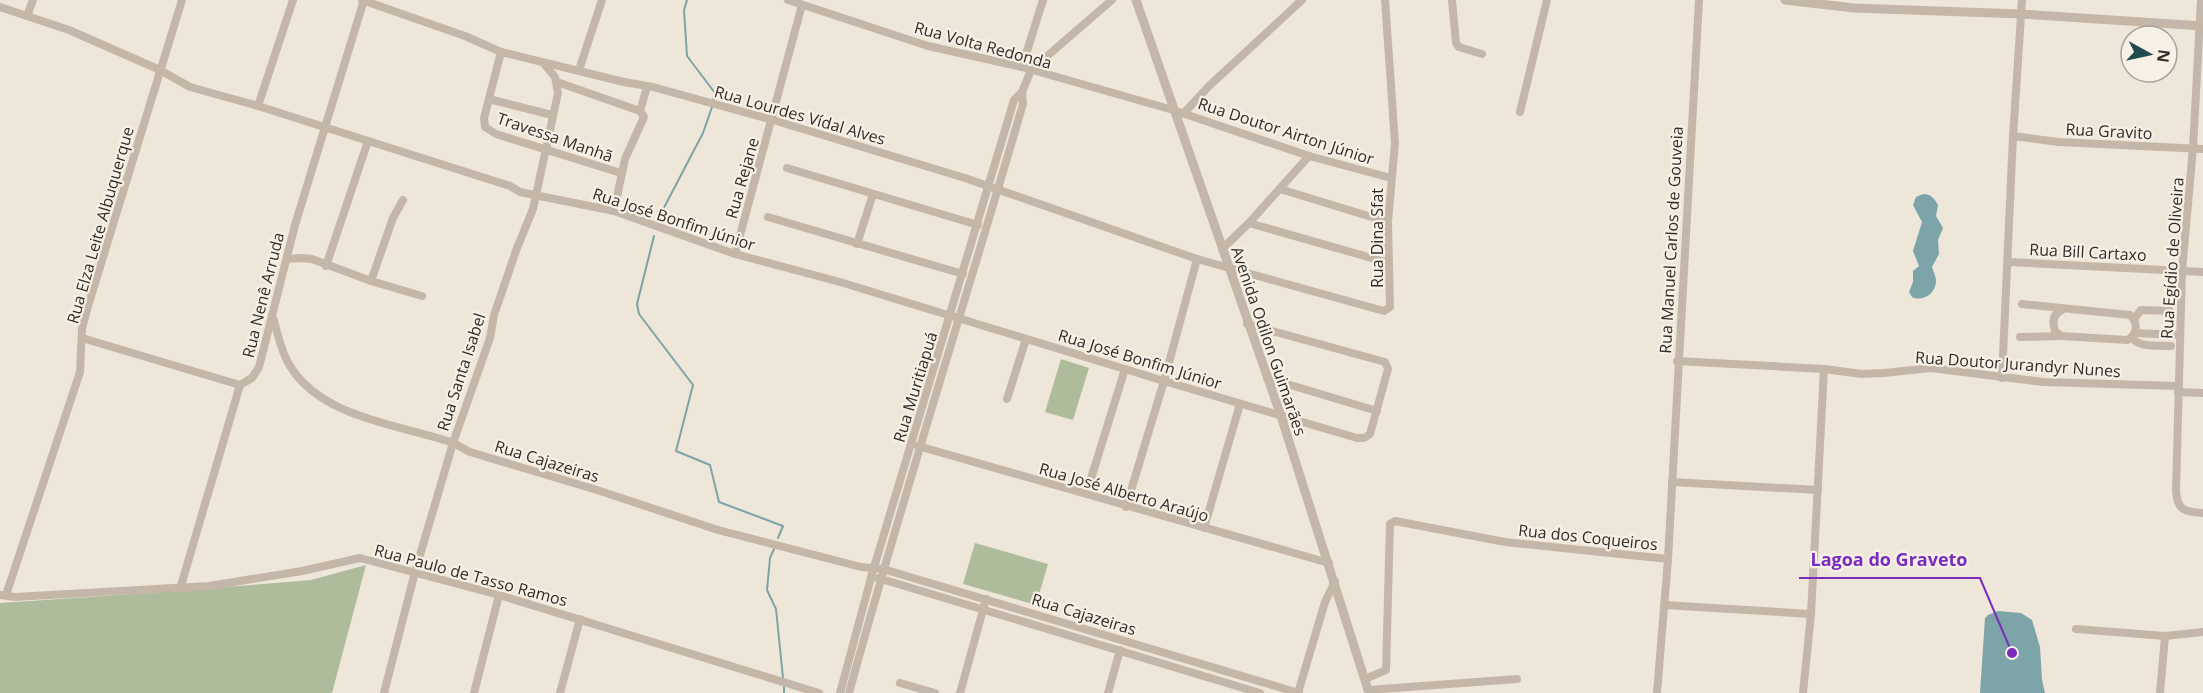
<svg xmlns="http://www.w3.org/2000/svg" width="2203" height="693" font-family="'Open Sans',sans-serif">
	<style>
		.green { fill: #afbc9c }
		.water { fill: #7ca4a9 }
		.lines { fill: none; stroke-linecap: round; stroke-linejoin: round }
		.stream { stroke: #7ca4a9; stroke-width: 2 }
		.minor { stroke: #c5b7a7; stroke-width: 8 }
		.tertiary { stroke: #c5b7a7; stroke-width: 9 }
		.labels { text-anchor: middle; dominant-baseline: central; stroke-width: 4.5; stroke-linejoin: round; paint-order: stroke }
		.street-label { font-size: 16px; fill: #332b27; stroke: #f7f0e6 }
		.leader { fill: none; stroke: #7b2cbf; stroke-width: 2 }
		.callout-dot { fill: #7b2cbf; stroke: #f7f0e6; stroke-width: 2 }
		.callout-label { font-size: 18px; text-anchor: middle; font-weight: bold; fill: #7b2cbf; stroke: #f7f0e6; stroke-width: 4.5; stroke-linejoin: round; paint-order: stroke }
	</style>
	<rect width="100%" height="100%" fill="#efe6da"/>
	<!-- green -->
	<g class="green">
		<polygon points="1061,359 1089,368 1073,420 1045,412"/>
		<polygon points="975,543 1048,564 1036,605 963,584"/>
		<polygon points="366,565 332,693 0,693 0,603 179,591 311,580"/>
	</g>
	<!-- water -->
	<g class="water">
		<path d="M1923,194C1931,194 1934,198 1938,205L1936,216L1943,228L1938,240L1939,254L1932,267C1933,271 1936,276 1936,281C1936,294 1922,302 1912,297L1909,292L1913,282V271L1919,266L1913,251L1922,222L1913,205L1916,197Z"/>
		<polygon points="1998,611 2021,613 2032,620 2040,647 2042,680 2045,693 1980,693 1985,618 1988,615"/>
	</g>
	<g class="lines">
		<!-- stream -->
		<g class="stream">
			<polyline points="687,0 684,10 687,56 715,93 713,101"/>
			<polyline points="657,221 703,133 712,107"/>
			<polyline points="654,236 637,304 639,314 693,385 676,451 710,465 719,502 783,526 778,538"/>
			<polyline points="774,549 770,558 767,590 776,609 783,678"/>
			<polyline points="784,687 784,693"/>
		</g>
		<!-- minor -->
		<g class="minor">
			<polyline points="362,0 465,36 501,52 624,82 653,87 773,120 965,178 1197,259 1384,311 1390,307 1388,222 1395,143 1385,0"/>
			<polyline points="788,0 928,46 1022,67 1173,110 1309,156 1391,178"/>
			<polyline points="1452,0 1456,43 1459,47 1482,54"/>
			<path d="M2201,0L2193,148L2182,271L2176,490C2177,510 2184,512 2203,513"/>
			<polyline points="0,7 69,30 160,70 190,87 258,106 510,186 520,192 614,211 735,254 840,282 1164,381 1357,438 1364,438 1370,434 1388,369 1385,362 1247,324"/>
			<polyline points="27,16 33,0"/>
			<polyline points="501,52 484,118 485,127 496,134 621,173"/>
			<polyline points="1022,67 1043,0"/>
			<polyline points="579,70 602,0"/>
			<polyline points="557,82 640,111"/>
			<polyline points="489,99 552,115"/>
			<polyline points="258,106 293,0"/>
			<polyline points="1520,112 1547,0"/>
			<polyline points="1184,113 1209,86 1302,0"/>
			<polyline points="2013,136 2058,142 2203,149"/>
			<polyline points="787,168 978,225"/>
			<polyline points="1280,189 1388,222"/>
			<polyline points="614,211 625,159 644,117 640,111 647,87"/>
			<polyline points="768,217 963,274"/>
			<polyline points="1249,223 1389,263"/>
			<polyline points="857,244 873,194"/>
			<polyline points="1222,249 1249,223 1309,156"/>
			<polyline points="735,254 802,5"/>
			<polyline points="287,259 302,258 312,259 371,281 422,296"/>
			<polyline points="2008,262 2203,272"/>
			<polyline points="326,266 368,141"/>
			<polyline points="371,281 393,218 403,200"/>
			<path d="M2022,304L2130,315C2138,322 2138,335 2127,340L2061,336L2055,331C2052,322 2053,314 2062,310"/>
			<path d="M273,318C278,334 281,352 290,366C322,418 397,424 450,442C457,444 463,449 470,452L597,490L718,530L861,567L883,569L1299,693"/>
			<polyline points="2134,319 2141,310 2170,311"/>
			<polyline points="2135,333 2180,335"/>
			<polyline points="2020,337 2061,336"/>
			<polyline points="82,338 240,385"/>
			<path d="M2132,338C2140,348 2159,345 2171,346"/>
			<polyline points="1677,361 1824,369 1862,374 1884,373 1931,368 2043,382 2178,386"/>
			<polyline points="1267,378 1377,411"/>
			<polyline points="2002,378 2013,136 2022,0"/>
			<polyline points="2178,392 2203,393"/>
			<polyline points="1007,399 1026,339"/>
			<polyline points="918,446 1329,563"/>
			<polyline points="1672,482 1818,490"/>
			<polyline points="1089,485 1125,369"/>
			<polyline points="1126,507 1164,381 1197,259"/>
			<polyline points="1204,528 1240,404"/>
			<polyline points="878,578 1260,693"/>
			<polyline points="180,589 240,385 252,378 259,367 295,225 364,0"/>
			<polyline points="0,595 15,597 209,586 302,571 360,558 499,595 819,693"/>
			<polyline points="6,595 80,372 82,329 88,306 182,0"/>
			<polyline points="1664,605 1811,614"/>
			<polyline points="2076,629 2165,636 2203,632"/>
			<polyline points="1365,679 1386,670 1390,524 1395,521 1505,542 1668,559"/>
			<polyline points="900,683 935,693"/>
			<polyline points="1368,690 1517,679"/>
			<polyline points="384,693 415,572 453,443 490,338 494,315 517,248 533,209 558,93 555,77 544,64"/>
			<polyline points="474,693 499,595"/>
			<polyline points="560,693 580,619"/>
			<polyline points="840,693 872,574 1014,100 1022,92"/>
			<path d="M849,693C903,495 966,300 1023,104L1022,92L1031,70L1112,0"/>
			<polyline points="960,693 986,599"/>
			<polyline points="1108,693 1120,650"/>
			<polyline points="1298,693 1325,602 1335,581"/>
			<polyline points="1657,693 1668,559 1699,0"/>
			<polyline points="1803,693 1811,614 1824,369"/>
			<polyline points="2160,693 2165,636"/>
		</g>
		<!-- tertiary -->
		<g class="tertiary">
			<polyline points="1136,0 1281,416 1369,693"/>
			<polyline points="1785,0 1854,8 2021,14 2203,26"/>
		</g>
	</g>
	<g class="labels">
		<!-- street labels -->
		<g class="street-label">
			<text transform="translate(983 45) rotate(15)">Rua Volta Redonda</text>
			<text transform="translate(800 115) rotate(16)">Rua Lourdes Vídal Alves</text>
			<text transform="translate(1286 131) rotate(18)">Rua Doutor Airton Júnior</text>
			<text transform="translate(2109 131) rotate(3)">Rua Gravito</text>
			<text transform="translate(555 137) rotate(19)">Travessa Manhã</text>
			<text transform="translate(742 178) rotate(-74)">Rua Rejane</text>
			<text transform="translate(674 219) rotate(18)">Rua José Bonfim Júnior</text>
			<text transform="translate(100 225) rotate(-74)">Rua Elza Leite Albuquerque</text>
			<text transform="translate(1377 238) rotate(-90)">Rua Dina Sfat</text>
			<text transform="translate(1671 240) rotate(-87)">Rua Manuel Carlos de Gouveia</text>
			<text transform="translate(2088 252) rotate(3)">Rua Bill Cartaxo</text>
			<text transform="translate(2172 258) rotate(-86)">Rua Egídio de Oliveira</text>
			<text transform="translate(263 295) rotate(-76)">Rua Nenê Arruda</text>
			<text transform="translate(1269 341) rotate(71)">Avenida Odilon Guimarães</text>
			<text transform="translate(1140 359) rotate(17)">Rua José Bonfim Júnior</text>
			<text transform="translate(2018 364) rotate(4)">Rua Doutor Jurandyr Nunes</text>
			<text transform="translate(461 372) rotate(-72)">Rua Santa Isabel</text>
			<text transform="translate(915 387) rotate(-73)">Rua Muritiapuá</text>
			<text transform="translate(547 461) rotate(17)">Rua Cajazeiras</text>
			<text transform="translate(1124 492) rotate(16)">Rua José Alberto Araújo</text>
			<text transform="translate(1588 537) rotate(6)">Rua dos Coqueiros</text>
			<text transform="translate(471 575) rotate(15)">Rua Paulo de Tasso Ramos</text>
			<text transform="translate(1084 614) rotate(17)">Rua Cajazeiras</text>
		</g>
	</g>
	<!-- callouts -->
	<path class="leader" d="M2012 653L1980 578H1799"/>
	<circle class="callout-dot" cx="2012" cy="653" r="6"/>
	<g class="callout-label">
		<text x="1889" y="566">Lagoa do Graveto</text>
	</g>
	<!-- north arrow -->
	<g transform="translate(2149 54) rotate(98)"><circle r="28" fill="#f7f0e6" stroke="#a9a19a" stroke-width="1.5"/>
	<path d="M0-4.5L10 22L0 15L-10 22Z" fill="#214a50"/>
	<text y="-9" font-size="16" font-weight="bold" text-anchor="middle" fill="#332b27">N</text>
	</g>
</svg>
